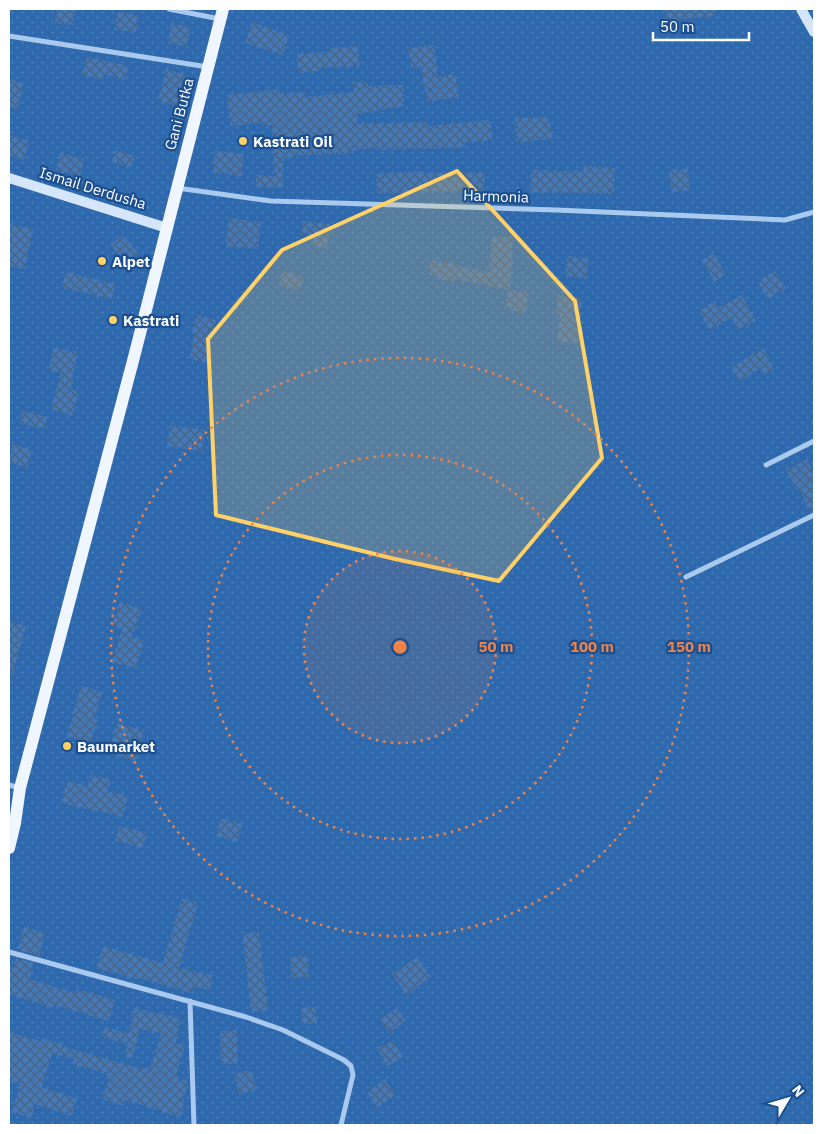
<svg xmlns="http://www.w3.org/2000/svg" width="823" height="1134" font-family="'IBM Plex Sans',sans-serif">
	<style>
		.park { fill: url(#park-dots) }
		.building { fill: url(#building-cross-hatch) }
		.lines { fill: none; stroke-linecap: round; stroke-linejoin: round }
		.minor { stroke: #a9c9ee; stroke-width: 5 }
		.secondary { stroke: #d6e6fa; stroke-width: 10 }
		.primary { stroke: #f0f6ff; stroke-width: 12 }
		.marked { fill: #ffd166; fill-opacity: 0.2; stroke: #ffd166; stroke-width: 4; stroke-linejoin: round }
		.ring { fill: none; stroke: #ee8249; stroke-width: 2.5; stroke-dasharray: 2.5 5 }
		.poi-dot { fill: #ffd166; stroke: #1b4f8f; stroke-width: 2 }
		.labels { text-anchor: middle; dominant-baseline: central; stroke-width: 4.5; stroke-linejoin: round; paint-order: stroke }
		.street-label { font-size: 15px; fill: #fff; stroke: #1b4f8f }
		.poi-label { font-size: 15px; font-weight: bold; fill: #fff; stroke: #1b4f8f; text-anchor: start }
		.centre { fill: #ee8249; stroke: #1b4f8f; stroke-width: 2.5 }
		.ring-label { font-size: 15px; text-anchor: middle; font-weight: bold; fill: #ee8249; stroke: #1b4f8f; stroke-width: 4.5; stroke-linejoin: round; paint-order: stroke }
	</style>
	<defs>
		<pattern id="park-dots" width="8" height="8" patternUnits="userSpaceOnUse" patternTransform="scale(1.25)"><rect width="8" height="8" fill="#2e69ad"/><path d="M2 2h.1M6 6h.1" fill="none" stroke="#4d80b9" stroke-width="1.8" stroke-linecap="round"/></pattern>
		<pattern id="building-cross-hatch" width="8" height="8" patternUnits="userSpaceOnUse" patternTransform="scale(1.25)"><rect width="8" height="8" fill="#4478b7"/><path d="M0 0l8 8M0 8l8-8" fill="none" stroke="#486282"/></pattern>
	</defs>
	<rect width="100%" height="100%" fill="#1b4f8f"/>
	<!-- park -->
	<rect class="park" x="9" y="9" width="805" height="1116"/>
	<!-- building -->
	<g class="building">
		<polygon points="57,9 75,9 73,25 55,23"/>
		<polygon points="665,9 715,9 715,16 666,21"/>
		<polygon points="117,12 138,15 136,32 114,30"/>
		<polygon points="252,22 289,35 283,55 245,43"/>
		<polygon points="171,24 191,27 187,46 168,44"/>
		<polygon points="434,45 438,77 455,74 459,97 427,102 421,67 411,68 408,48"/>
		<polygon points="358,46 360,66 319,68 319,71 298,72 297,54 330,52 330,48"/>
		<polygon points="87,57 129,66 125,80 104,74 103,80 82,75"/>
		<polygon points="166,69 187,75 179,106 158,101"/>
		<polygon points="9,79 24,83 18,109 9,107"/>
		<polygon points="354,82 368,82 368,86 404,85 404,106 357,114 358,124 428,122 428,126 490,120 493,140 464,143 465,148 376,150 376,148 349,151 349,154 294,155 294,158 284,158 283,188 256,187 256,175 275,176 272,125 263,126 263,123 230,126 227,95 280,89 280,94 305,92 305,97 354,92"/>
		<polygon points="549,117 553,139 516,142 515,118"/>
		<polygon points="9,135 29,141 24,160 9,155"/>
		<polygon points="115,150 135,156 132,167 112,162"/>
		<polygon points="215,151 244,154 242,176 213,173"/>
		<polygon points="60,153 84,159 80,176 56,170"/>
		<polygon points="583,166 615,168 614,194 530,192 531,170 583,171"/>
		<polygon points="688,169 690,190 671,192 669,170"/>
		<polygon points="421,171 421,173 485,172 484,191 435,191 377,194 376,174"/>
		<polygon points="229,218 261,222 258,249 225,246"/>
		<polygon points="303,221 330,224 327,248 313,246 314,235 301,234"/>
		<polygon points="9,224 33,229 25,269 9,266"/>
		<polygon points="123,235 139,253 126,263 110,245"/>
		<polygon points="513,236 510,290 529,292 525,313 504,308 509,290 454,279 454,282 439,279 439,276 429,275 431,260 457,264 456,266 489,272 492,237"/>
		<polygon points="714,253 726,275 714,282 702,260"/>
		<polygon points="567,256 589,258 587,279 565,276"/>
		<polygon points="282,271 303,277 300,290 279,285"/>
		<polygon points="775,271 786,288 768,299 759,284 759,280"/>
		<polygon points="66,272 115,284 112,299 62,288"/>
		<polygon points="558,295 582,298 579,344 557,341 560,314 556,314"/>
		<polygon points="742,295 756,321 738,330 732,318 709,330 699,311 715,301 718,308"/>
		<polygon points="197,315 216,320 206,363 189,358 195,333 192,332"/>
		<polygon points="53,348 77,352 71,389 79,392 72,416 51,409 61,373 49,371"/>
		<polygon points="764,348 774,369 763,375 760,369 739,381 731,367"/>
		<polygon points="22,411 47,417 44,429 19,423"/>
		<polygon points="170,425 205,430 202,451 167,446"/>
		<polygon points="13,444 32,450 27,468 9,462"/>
		<polygon points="807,459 814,474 814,511 810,512 799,488 796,490 786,470"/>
		<polygon points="120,602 142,609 132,637 144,641 136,668 112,662 122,629 112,625"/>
		<polygon points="9,621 26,626 12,675 9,675"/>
		<polygon points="81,686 102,692 94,719 98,720 91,743 67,736"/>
		<polygon points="117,723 144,731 135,761 108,753"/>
		<polygon points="91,775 111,780 108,791 128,796 123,817 61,803 67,781 88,786"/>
		<polygon points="221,818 242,824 237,842 216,836"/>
		<polygon points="119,826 147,833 143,848 115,841"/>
		<polygon points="182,898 198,903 179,968 213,975 210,990 192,987 191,993 136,977 136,979 96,968 103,946 163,963"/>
		<polygon points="24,927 45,933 39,956 18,950"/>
		<polygon points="259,932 268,1010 251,1012 243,934"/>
		<polygon points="308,956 309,977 291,978 290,957"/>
		<polygon points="417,957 431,977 406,995 392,974"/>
		<polygon points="16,958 34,963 30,979 75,993 77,989 115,1000 109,1021 54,1005 53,1008 9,994 9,966 14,968"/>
		<polygon points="315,1007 317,1023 302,1024 301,1008"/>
		<polygon points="134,1008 181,1018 176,1043 185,1045 176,1078 188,1081 188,1083 182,1104 184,1104 181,1117 161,1112 161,1111 125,1100 123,1106 102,1099 109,1077 106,1076 107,1073 73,1065 74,1059 52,1054 42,1087 77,1099 71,1116 35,1104 31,1118 12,1112 20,1084 9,1080 9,1032 41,1041 41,1038 63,1044 62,1046 135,1067 150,1069 161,1033 140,1029 133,1058 125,1056 127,1044 102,1037 105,1027 129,1033"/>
		<polygon points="397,1008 406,1021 389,1033 379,1019"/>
		<polygon points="237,1030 238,1064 221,1064 220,1031"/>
		<polygon points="393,1040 403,1057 387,1066 377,1049"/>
		<polygon points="252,1070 256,1090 239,1094 234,1073"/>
		<polygon points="385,1079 396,1095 377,1108 367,1092"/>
	</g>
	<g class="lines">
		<!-- minor -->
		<g class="minor">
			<polyline points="169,9 220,19"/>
			<polyline points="9,36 208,67"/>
			<polyline points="177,188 271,201 556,210 785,220 814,212"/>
			<polyline points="766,465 814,441"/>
			<polyline points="686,577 814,515"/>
			<polyline points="9,785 20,788"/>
			<polyline points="9,952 246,1017 283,1030 344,1060 351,1066 353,1075 341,1125"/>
			<polyline points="190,1001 194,1125"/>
		</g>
		<!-- secondary -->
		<g class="secondary">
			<polyline points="801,9 814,32"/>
			<polyline points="9,178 167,228"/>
		</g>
		<!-- primary -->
		<polyline class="primary" points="9,848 15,823 20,788 134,357 223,9"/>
	</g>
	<!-- marked area -->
	<path class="marked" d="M457,171L575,301L602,458L499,581L395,559L216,515L208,339L282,250Z"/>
	<!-- distance rings -->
	<circle cx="400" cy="647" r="96" fill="#ee8249" fill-opacity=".12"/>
	<g class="ring">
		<circle cx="400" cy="647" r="96"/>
		<circle cx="400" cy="647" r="192"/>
		<circle cx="400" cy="647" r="289"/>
	</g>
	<!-- markers -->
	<g class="poi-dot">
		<circle cx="243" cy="141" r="5"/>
		<circle cx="102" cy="261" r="5"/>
		<circle cx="113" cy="320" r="5"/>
		<circle cx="67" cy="746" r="5"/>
	</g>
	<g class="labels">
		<!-- street labels -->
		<g class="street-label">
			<text transform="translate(179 114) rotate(-75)">Gani Butka</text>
			<text transform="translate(93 188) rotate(17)">Ismail Derdusha</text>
			<text transform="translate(496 196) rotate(2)">Harmonia</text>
		</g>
		<!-- poi labels -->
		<g class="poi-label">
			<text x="253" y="141">Kastrati Oil</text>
			<text x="112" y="261">Alpet</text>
			<text x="123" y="320">Kastrati</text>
			<text x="77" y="746">Baumarket</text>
		</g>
	</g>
	<circle cx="400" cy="647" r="8" class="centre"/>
	<g class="ring-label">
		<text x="496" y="652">50 m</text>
		<text x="592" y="652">100 m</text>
		<text x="689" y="652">150 m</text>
	</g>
	<!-- border -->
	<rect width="823" height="1134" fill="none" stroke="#ffffff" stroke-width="20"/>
	<!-- north arrow -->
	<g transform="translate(788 1099) rotate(52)" stroke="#1b4f8f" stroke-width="4" paint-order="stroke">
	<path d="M0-4L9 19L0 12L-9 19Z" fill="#ffffff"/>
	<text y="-8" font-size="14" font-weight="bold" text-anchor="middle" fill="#ffffff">N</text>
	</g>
	<!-- scale -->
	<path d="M653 32v8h96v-8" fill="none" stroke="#ffffff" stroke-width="2.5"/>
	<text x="660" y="32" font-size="15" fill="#ffffff" stroke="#1b4f8f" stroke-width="4" paint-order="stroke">50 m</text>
</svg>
